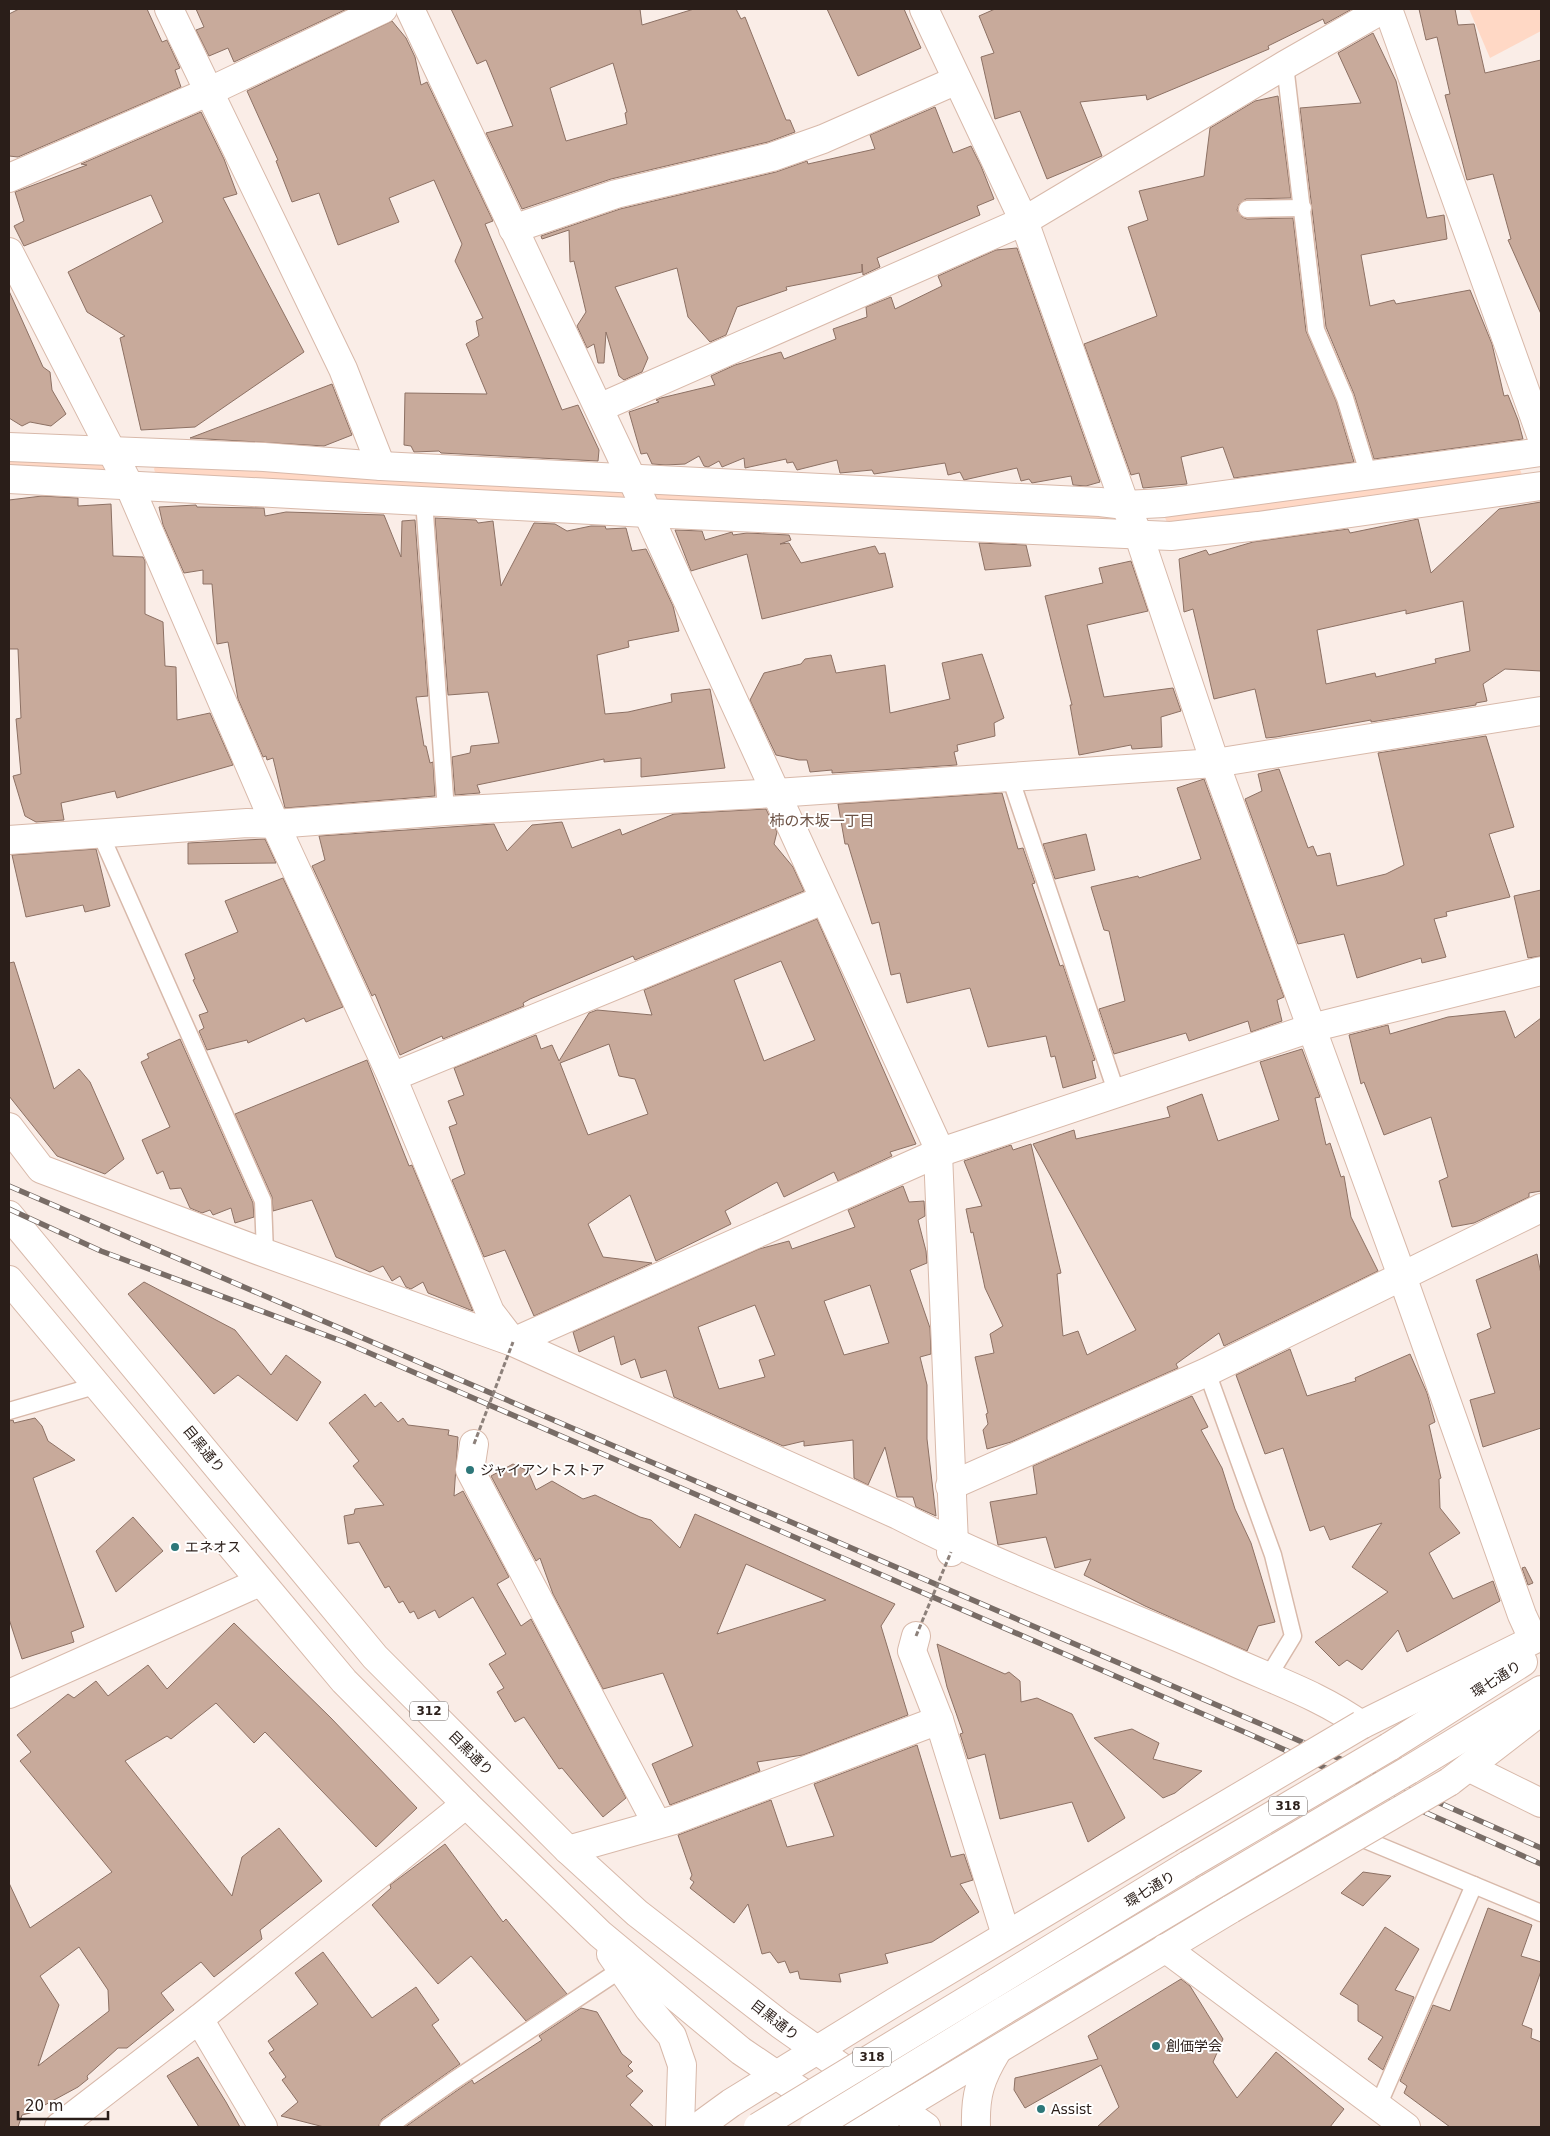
<svg xmlns="http://www.w3.org/2000/svg" width="1550" height="2136" font-family="'DejaVu Sans','Noto Sans JP',sans-serif">
	<style>
		.green { fill: #ffd8c5 }
		.building { fill: #c8aa9b; stroke: #8d7164; fill-rule: evenodd }
		.lines { fill: none; stroke-linecap: round; stroke-linejoin: round }
		.lane-casing { stroke: #d8b9aa; stroke-width: 19 }
		.street-casing { stroke: #d8b9aa; stroke-width: 30 }
		.primary-casing { stroke: #d8b9aa; stroke-width: 30 }
		.lane { stroke: #fff; stroke-width: 16 }
		.street { stroke: #fff; stroke-width: 28 }
		.primary { stroke: #fff; stroke-width: 28 }
		.rail-casing { stroke: #786c66; stroke-width: 5.5 }
		.rail { stroke: #fff; stroke-width: 4; stroke-dasharray: 11; stroke-linecap: butt }
		.primary-bridge-casing { stroke: #d8b9aa; stroke-width: 30; stroke-linecap: butt }
		.path-bridge { stroke: #8c807a; stroke-width: 3; stroke-dasharray: 5 2.5; stroke-linecap: butt }
		.primary-bridge { stroke: #fff; stroke-width: 28 }
		.poi-dot { fill: #2d7779; stroke: #fff; stroke-width: 2 }
		.labels { text-anchor: middle; dominant-baseline: central; stroke-width: 4; stroke-linejoin: round; paint-order: stroke }
		.shield { fill: #fff; stroke: #6a625e; stroke-width: 1 }
		.shield-label { font-size: 12px; font-weight: bold; fill: #2a1e19 }
		.street-label { font-size: 14px; fill: #2a1e19; stroke: #fff }
		.poi-label { font-size: 14px; fill: #2a1e19; stroke: #fff; text-anchor: start }
		.neighbourhood-label { font-size: 15px; fill: #6b5144; stroke: #fff }
	</style>
	<rect width="100%" height="100%" fill="#faede7"/>
	<!-- green -->
	<g class="green">
		<polygon points="1469,9 1541,9 1541,31 1490,58"/>
		<polygon points="9,453 101,460 109,474 9,474"/>
		<polygon points="156,464 623,488 624,499 157,478 154,469"/>
		<polygon points="1518,464 1522,475 1521,479 1168,525 1164,515"/>
		<polygon points="649,486 1109,509 1121,523 661,508"/>
	</g>
	<!-- building -->
	<g class="building">
		<polygon points="19,9 147,9 162,42 167,40 180,68 175,70 181,87 18,157 9,156 9,14"/>
		<polygon points="196,9 347,9 234,62 228,48 209,56 196,30 204,27"/>
		<path d="M451,9H640L642,25L694,9H736L741,19L745,17L786,120H790L795,132L768,142L611,179L522,209L486,133L513,126L486,60L477,64ZM613,63L627,112L625,113L627,124L566,141L550,88Z"/>
		<polygon points="827,9 904,9 921,48 858,76"/>
		<polygon points="995,9 1352,9 1325,24 1323,19 1268,46 1269,49 1147,100 1146,95 1080,102 1102,156 1047,179 1020,111 995,119 981,57 994,53 979,16"/>
		<polygon points="1419,9 1455,9 1458,25 1474,24 1485,73 1541,60 1541,314 1508,240 1511,239 1493,174 1467,180 1445,95 1450,94 1437,37 1426,40"/>
		<polygon points="392,21 406,38 415,57 421,85 427,82 493,221 485,224 562,410 578,405 599,450 598,461 441,453 439,451 414,452 411,446 404,445 405,393 487,394 466,344 479,336 476,321 483,318 455,261 462,244 434,180 389,198 399,222 338,245 319,193 292,202 276,161 278,160 247,91"/>
		<polygon points="1373,33 1396,81 1427,218 1444,215 1447,239 1361,255 1370,306 1394,300 1396,304 1470,290 1492,344 1504,396 1508,395 1518,420 1523,439 1374,459 1354,394 1326,327 1300,108 1361,103 1338,53"/>
		<polygon points="1278,96 1291,198 1246,199 1239,204 1237,210 1242,217 1247,219 1293,218 1306,331 1336,401 1354,462 1234,478 1223,447 1181,457 1187,484 1143,488 1139,473 1131,475 1084,344 1157,316 1128,227 1148,220 1139,191 1204,176 1210,128 1255,101"/>
		<polygon points="935,107 953,153 971,146 981,166 994,199 977,206 980,215 877,258 880,267 863,275 862,264 862,272 786,287 787,290 737,307 726,335 710,342 688,317 677,268 615,287 648,358 642,372 624,380 619,376 606,332 604,363 598,363 594,344 587,348 577,326 586,312 574,261 570,262 569,230 542,239 541,236 620,209 776,172 807,161 808,164 875,149 870,135"/>
		<polygon points="201,112 224,159 237,194 223,198 304,352 195,427 141,430 120,338 125,336 87,312 68,272 163,222 151,195 24,246 14,226 24,221 15,192 87,165 81,164"/>
		<polygon points="1017,248 1100,482 1086,486 1073,485 1071,476 1032,483 1029,479 1021,481 1017,468 964,480 960,472 948,475 945,463 874,474 872,470 840,473 837,460 797,470 793,462 787,463 786,459 745,468 744,458 722,467 719,461 708,467 704,466 699,456 685,464 666,465 652,464 647,453 641,454 629,412 659,402 656,400 661,398 715,385 711,376 735,365 781,352 784,359 836,339 833,329 867,317 866,307 891,297 895,309 942,286 938,276 996,250"/>
		<polygon points="9,291 43,367 50,372 52,390 66,414 51,426 30,422 22,426 9,418"/>
		<polygon points="332,384 352,435 324,446 190,438"/>
		<polygon points="42,496 78,498 78,506 111,504 113,556 143,557 145,561 145,614 163,622 165,666 176,667 177,720 210,713 233,765 117,798 115,791 61,803 64,820 36,822 25,816 13,776 21,774 16,719 21,718 18,649 9,649 9,500"/>
		<path d="M1541,502V671L1505,669L1483,684L1487,701L1476,703V705L1371,722V720L1276,737L1266,738L1255,689L1214,699L1193,609L1184,612L1179,559L1206,550L1209,555L1253,542L1348,529L1350,533L1418,519L1431,573L1499,509ZM1463,601L1470,651L1435,659L1436,663L1376,677L1375,673L1326,684L1317,630L1406,610V614Z"/>
		<polygon points="196,505 197,507 264,508 265,516 286,512 384,515 401,557 402,521 415,520 428,696 416,697 424,746 426,746 430,763 433,762 435,796 285,808 273,758 267,760 266,756 263,757 238,699 228,642 217,644 212,584 203,584 203,570 184,573 163,525 159,507"/>
		<polygon points="435,518 476,520 478,523 493,521 501,586 534,523 555,524 567,531 591,526 605,526 606,529 626,528 632,551 646,549 651,559 673,606 679,631 628,641 629,647 597,655 605,714 628,712 672,702 671,694 710,689 725,768 641,777 641,758 604,762 604,759 477,785 480,793 455,795 452,757 470,753 471,746 499,743 488,692 448,695"/>
		<polygon points="675,530 702,531 705,540 732,532 733,535 747,533 789,535 791,540 780,544 789,543 801,563 875,546 879,554 885,553 893,587 762,619 747,554 691,571"/>
		<polygon points="979,543 1026,545 1031,566 985,570"/>
		<polygon points="1131,561 1148,611 1087,625 1104,697 1173,688 1181,711 1161,717 1162,747 1132,749 1131,745 1079,755 1070,705 1072,705 1045,596 1103,583 1099,568"/>
		<polygon points="982,654 1004,718 994,723 995,736 957,745 958,751 954,752 957,765 832,773 832,770 810,772 807,760 799,760 776,755 750,700 764,673 801,664 805,659 831,655 836,673 885,665 890,713 950,699 942,663"/>
		<polygon points="1486,736 1514,827 1489,834 1510,897 1446,912 1447,916 1434,919 1446,957 1422,963 1421,958 1357,978 1344,934 1298,944 1245,799 1262,791 1258,774 1279,769 1308,848 1313,846 1317,856 1330,853 1337,886 1386,874 1404,865 1378,753"/>
		<polygon points="1204,779 1284,997 1277,1000 1282,1021 1251,1032 1248,1021 1189,1041 1186,1033 1114,1054 1099,1009 1125,1001 1109,931 1104,930 1091,887 1138,876 1139,878 1201,859 1177,788"/>
		<polygon points="1002,793 1018,849 1023,848 1035,883 1032,884 1060,966 1063,965 1095,1060 1092,1061 1096,1078 1063,1088 1055,1056 1051,1057 1046,1036 988,1047 970,988 907,1003 900,973 891,975 879,922 872,924 848,844 845,844 838,804"/>
		<polygon points="766,809 777,832 774,844 793,867 804,891 635,960 633,956 530,999 523,1003 524,1006 443,1039 442,1036 400,1055 375,994 372,996 312,866 325,860 319,836 494,824 507,851 532,825 562,822 572,848 620,829 622,835 674,814"/>
		<polygon points="1086,834 1095,870 1055,879 1043,844"/>
		<polygon points="265,839 276,863 188,864 188,843"/>
		<polygon points="96,849 110,906 85,912 83,905 26,917 12,855"/>
		<polygon points="283,878 343,1007 306,1022 304,1018 248,1043 247,1040 207,1050 199,1031 204,1028 199,1015 208,1012 193,980 195,979 185,954 238,932 225,901"/>
		<polygon points="1541,890 1541,956 1528,958 1514,896"/>
		<path d="M817,919L916,1144L890,1152L892,1156L838,1181L834,1172L784,1197L777,1182L725,1211L731,1224L656,1261L630,1195L588,1224L603,1257L652,1263L534,1316L505,1250L484,1257L452,1180L465,1174L449,1127L457,1124L448,1101L464,1095L454,1068L536,1035L541,1049L552,1045L559,1061L589,1013L597,1010L652,1015L644,990ZM781,961L815,1040L764,1061L734,980ZM609,1044L619,1076L635,1079L648,1114L588,1135L560,1063Z"/>
		<polygon points="14,962 54,1089 79,1069 90,1082 124,1159 105,1174 57,1156 9,1096 9,963"/>
		<polygon points="1505,1011 1515,1038 1541,1018 1541,1191 1529,1193 1529,1197 1474,1223 1452,1227 1439,1181 1448,1177 1431,1117 1384,1135 1364,1082 1361,1084 1349,1035 1388,1025 1390,1034 1448,1017"/>
		<polygon points="180,1039 253,1203 254,1217 235,1223 231,1208 213,1215 210,1210 202,1213 190,1208 181,1188 170,1189 163,1171 157,1174 142,1140 170,1127 141,1062 149,1058 147,1054"/>
		<polygon points="1302,1049 1320,1097 1315,1098 1326,1145 1330,1143 1341,1177 1344,1176 1351,1217 1378,1271 1224,1346 1219,1333 1176,1364 1178,1368 1011,1442 987,1449 983,1430 988,1424 986,1414 988,1413 975,1357 994,1353 990,1334 1003,1326 985,1288 973,1232 971,1233 966,1209 982,1206 964,1161 1011,1145 1013,1150 1031,1144 1061,1273 1057,1274 1063,1336 1078,1331 1087,1355 1136,1330 1033,1144 1074,1130 1076,1139 1170,1117 1167,1107 1202,1094 1218,1141 1279,1120 1260,1062"/>
		<polygon points="367,1060 409,1166 412,1165 473,1311 428,1293 423,1282 411,1289 406,1287 400,1276 392,1281 383,1266 370,1272 336,1257 312,1200 273,1211 272,1197 235,1114"/>
		<path d="M903,1186L909,1202L924,1201L925,1216L918,1220L926,1251L927,1263L910,1270L930,1328L931,1354L920,1357L927,1385V1439L936,1516L916,1507L913,1497H897L885,1447L868,1485L854,1478L853,1440L804,1446V1441L783,1446L674,1397L666,1370L641,1378L635,1359L621,1365L614,1336L579,1352L573,1332L759,1249L789,1241L792,1249L855,1227L848,1210ZM870,1285L889,1343L844,1355L824,1301ZM755,1305L775,1355L759,1360L765,1377L719,1389L698,1327Z"/>
		<polygon points="1537,1254 1541,1274 1541,1428 1483,1447 1470,1400 1495,1393 1477,1334 1491,1328 1476,1280"/>
		<polygon points="144,1282 235,1330 271,1375 286,1355 321,1382 297,1421 238,1375 214,1394 128,1294"/>
		<polygon points="1290,1349 1307,1396 1356,1381 1355,1378 1410,1354 1427,1393 1435,1422 1429,1425 1441,1478 1439,1479 1440,1508 1460,1533 1429,1553 1453,1599 1493,1581 1500,1601 1407,1652 1398,1630 1362,1670 1347,1660 1339,1666 1315,1642 1388,1592 1352,1567 1382,1523 1330,1540 1324,1526 1310,1531 1283,1448 1265,1454 1236,1375"/>
		<polygon points="365,1394 375,1407 381,1402 398,1422 403,1418 408,1425 449,1430 448,1435 458,1437 454,1496 463,1491 509,1577 497,1584 521,1626 531,1619 626,1798 603,1817 562,1768 559,1769 524,1717 515,1722 497,1692 504,1688 489,1664 506,1654 473,1597 439,1618 435,1610 418,1619 414,1611 410,1613 403,1601 399,1603 389,1586 385,1588 359,1542 348,1544 344,1516 354,1514 355,1509 384,1505 353,1466 359,1461 329,1423"/>
		<polygon points="1192,1396 1208,1427 1201,1430 1222,1468 1235,1509 1251,1543 1275,1622 1258,1626 1247,1651 1145,1606 1084,1575 1091,1559 1055,1568 1046,1537 998,1545 990,1502 1037,1494 1033,1466"/>
		<polygon points="35,1418 42,1426 48,1441 75,1460 33,1478 84,1627 71,1632 74,1642 22,1659 9,1619 9,1421 13,1420 14,1423"/>
		<path d="M513,1464L528,1471L536,1490L552,1481L583,1499L595,1495L640,1517L651,1520L680,1548L695,1514L895,1604L881,1626L908,1715L803,1755L757,1762L760,1771L670,1805L652,1764L693,1746L663,1673L603,1689L553,1594L540,1558L536,1561L491,1476ZM746,1564L826,1600L717,1634Z"/>
		<polygon points="133,1517 163,1551 116,1592 96,1551"/>
		<polygon points="1525,1567 1533,1583 1528,1585 1522,1568"/>
		<path d="M234,1623L331,1718L417,1808L376,1847L265,1732L254,1743L216,1703L171,1739L167,1736L125,1761L232,1896L242,1857L279,1828L322,1881L260,1930L262,1939L214,1977L201,1962L161,1993L174,2010L127,2048H118L87,2076L88,2079L78,2087L30,2113L22,2115L18,2127H9V1883L30,1928L112,1872L20,1761L31,1752L17,1735L68,1694L74,1698L96,1681L108,1696L148,1665L167,1689ZM79,1947L108,1990L109,2011L38,2066L59,2005L40,1976Z"/>
		<polygon points="937,1644 1005,1674 1009,1672 1020,1681 1021,1702 1037,1698 1072,1714 1125,1818 1088,1842 1072,1802 1000,1819 985,1754 968,1759 960,1734 963,1733 947,1687"/>
		<polygon points="1132,1729 1159,1743 1153,1759 1202,1771 1175,1793 1163,1798 1094,1738"/>
		<polygon points="917,1745 951,1857 964,1854 973,1880 960,1884 979,1912 932,1942 885,1954 888,1963 839,1974 841,1982 800,1979 798,1971 790,1973 785,1961 778,1963 770,1952 762,1954 748,1904 734,1923 690,1888 694,1882 690,1879 692,1875 678,1835 771,1800 787,1847 834,1836 814,1784"/>
		<polygon points="445,1844 503,1922 506,1919 567,1994 526,2021 471,1956 438,1984 372,1905 391,1888 390,1885"/>
		<polygon points="1363,1872 1391,1876 1363,1906 1341,1893"/>
		<polygon points="1488,1908 1532,1925 1521,1956 1541,1962 1541,1971 1522,2025 1532,2029 1531,2038 1541,2042 1541,2127 1450,2127 1404,2093 1407,2086 1400,2081 1433,2005 1450,2011"/>
		<polygon points="1385,1927 1419,1949 1395,1990 1414,1997 1383,2070 1368,2059 1383,2037 1358,2021 1358,2005 1340,1994"/>
		<polygon points="323,1952 372,2018 416,1987 439,2020 432,2025 460,2064 382,2119 378,2127 324,2127 281,2116 298,2102 282,2080 286,2077 269,2053 274,2050 268,2041 318,2004 295,1973"/>
		<polygon points="1181,1979 1190,1986 1223,2039 1213,2062 1237,2098 1276,2052 1344,2109 1330,2127 1097,2127 1119,2107 1101,2065 1025,2108 1014,2090 1015,2078 1098,2059 1088,2036"/>
		<polygon points="581,2008 597,2012 622,2054 632,2062 628,2066 633,2071 626,2076 643,2091 630,2105 654,2127 405,2127 472,2080 474,2084 542,2040 539,2036"/>
		<polygon points="198,2057 226,2102 240,2127 199,2127 167,2076"/>
	</g>
	<g class="lines">
		<!-- lane casing -->
		<g class="lane-casing">
			<g id="lane">
				<polyline points="1285,65 1316,330 1345,398 1369,476"/>
				<polyline points="1247,209 1303,208"/>
				<polyline points="424,500 446,811"/>
				<polyline points="1010,777 1117,1094"/>
				<polyline points="100,833 263,1201 265,1253"/>
				<polyline points="1207,1372 1273,1555 1293,1636 1268,1677"/>
				<polyline points="9,1411 98,1385"/>
				<polyline points="1356,1836 1541,1913"/>
				<polyline points="1378,2106 1474,1885"/>
				<polyline points="388,2127 453,2081 620,1970"/>
			</g>
		</g>
		<!-- street casing -->
		<g class="street-casing">
			<g id="street">
				<polyline points="169,9 343,369 381,466"/>
				<polyline points="410,9 631,477 935,1140 938,1153 954,1544 951,1552"/>
				<polyline points="924,9 1024,221 1125,505 1139,536 1215,763 1402,1276 1522,1615 1533,1639"/>
				<polyline points="1388,9 1541,435"/>
				<polyline points="9,178 208,92 383,9"/>
				<polyline points="513,229 616,194 772,157 823,139 957,80"/>
				<polyline points="9,252 129,485 275,824 392,1077 490,1312 513,1342 938,1153 1311,1028 1541,971"/>
				<polyline points="599,408 1024,221 1285,65 1383,9"/>
				<polyline points="9,447 264,457 381,466 1100,502 1125,505 1164,503 1541,452"/>
				<polyline points="9,479 647,513 1171,536 1258,526 1541,486"/>
				<polyline points="9,840 247,823 275,824 446,811 776,793 1215,763 1541,711"/>
				<polyline points="392,1077 823,900"/>
				<path d="M9,1127L41,1169L265,1253L513,1342L898,1515C1006,1571 1122,1611 1232,1661C1276,1681 1323,1697 1361,1725"/>
				<polyline points="474,1444 470,1470 657,1824"/>
				<polyline points="950,1486 1207,1372 1541,1208"/>
				<polyline points="916,1636 912,1651 939,1720 1006,1935"/>
				<polyline points="9,1694 260,1582"/>
				<polyline points="1470,1768 1541,1803"/>
				<polyline points="568,1850 674,1820 939,1720"/>
				<polyline points="1165,1948 1406,2127"/>
				<polyline points="199,2019 263,2127"/>
				<polyline points="59,2127 199,2019 466,1804"/>
			</g>
		</g>
		<!-- primary casing -->
		<g class="primary-casing">
			<g id="primary">
				<polyline points="9,1215 375,1657 568,1850 637,1913 780,2024 926,2127"/>
				<polyline points="9,1280 344,1681 466,1804 600,1934 741,2051 853,2127"/>
				<polyline points="1361,1725 1541,1636"/>
				<polyline points="1389,1747 1523,1662"/>
				<polyline points="1409,1770 1541,1690"/>
				<polyline points="1449,1782 1541,1711"/>
				<polyline points="611,1954 649,2009 672,2036 682,2065 680,2127"/>
				<polyline points="987,1988 1188,1865"/>
				<polyline points="1003,2011 1209,1888"/>
				<polyline points="698,2127 731,2103 895,2002 1168,1839"/>
				<polyline points="869,2127 1231,1909"/>
				<path d="M976,2127C975,2095 980,2079 997,2051"/>
			</g>
		</g>
		<!-- lane -->
		<use href="#lane" class="lane"/>
		<!-- street -->
		<use href="#street" class="street"/>
		<!-- primary -->
		<use href="#primary" class="primary"/>
		<!-- rail casing -->
		<g class="rail-casing">
			<g id="rail">
				<polyline points="9,1186 1275,1730 1541,1848"/>
				<polyline points="9,1209 101,1251 344,1342 1249,1734 1541,1864"/>
			</g>
		</g>
		<!-- rail -->
		<use href="#rail" class="rail"/>
		<!-- primary-bridge casing -->
		<g class="primary-bridge-casing">
			<g id="primary-bridge">
				<polyline points="1168,1839 1361,1725"/>
				<polyline points="1188,1865 1389,1747"/>
				<polyline points="1209,1888 1409,1770"/>
				<polyline points="1231,1909 1449,1782"/>
				<polyline points="758,2127 987,1988"/>
				<polyline points="814,2127 1003,2011"/>
			</g>
		</g>
		<!-- path-bridge -->
		<g class="path-bridge">
			<polyline points="474,1444 513,1342"/>
			<polyline points="916,1636 951,1552"/>
		</g>
		<!-- primary-bridge -->
		<use href="#primary-bridge" class="primary-bridge"/>
	</g>
	<!-- markers -->
	<g class="poi-dot">
		<circle cx="470" cy="1470" r="5"/>
		<circle cx="175" cy="1547" r="5"/>
		<circle cx="1156" cy="2046" r="5"/>
		<circle cx="1041" cy="2109" r="5"/>
	</g>
	<g class="labels">
		<!-- shield labels -->
		<g class="shield">
			<rect x="410" y="1701.5" width="38" height="19" rx="4"/>
			<rect x="1269" y="1796.5" width="38" height="19" rx="4"/>
			<rect x="853" y="2047.5" width="38" height="19" rx="4"/>
		</g>
		<g class="shield-label">
			<text x="429" y="1711">312</text>
			<text x="1288" y="1806">318</text>
			<text x="872" y="2057">318</text>
		</g>
		<!-- street labels -->
		<g class="street-label">
			<text transform="translate(204 1449) rotate(51)">目黒通り</text>
			<text transform="translate(1496 1679) rotate(-32)">環七通り</text>
			<text transform="translate(471 1753) rotate(45)">目黒通り</text>
			<text transform="translate(1150 1889) rotate(-31)">環七通り</text>
			<text transform="translate(775 2020) rotate(38)">目黒通り</text>
		</g>
		<!-- poi labels -->
		<g class="poi-label">
			<text x="480" y="1470">ジャイアントストア</text>
			<text x="185" y="1547">エネオス</text>
			<text x="1166" y="2046">創価学会</text>
			<text x="1051" y="2109">Assist</text>
		</g>
		<!-- neighbourhood labels -->
		<g class="neighbourhood-label">
			<text x="822" y="821">柿の木坂一丁目</text>
		</g>
	</g>
	<!-- border -->
	<rect width="1550" height="2136" fill="none" stroke="#2a1e19" stroke-width="20"/>
	<!-- scale -->
	<path d="M18 2111v8h90v-8" fill="none" stroke="#2a1e19" stroke-width="2.5"/>
	<text x="25" y="2111" font-size="15" fill="#2a1e19" stroke="#ffffff" stroke-width="4" paint-order="stroke">20 m</text>
</svg>
